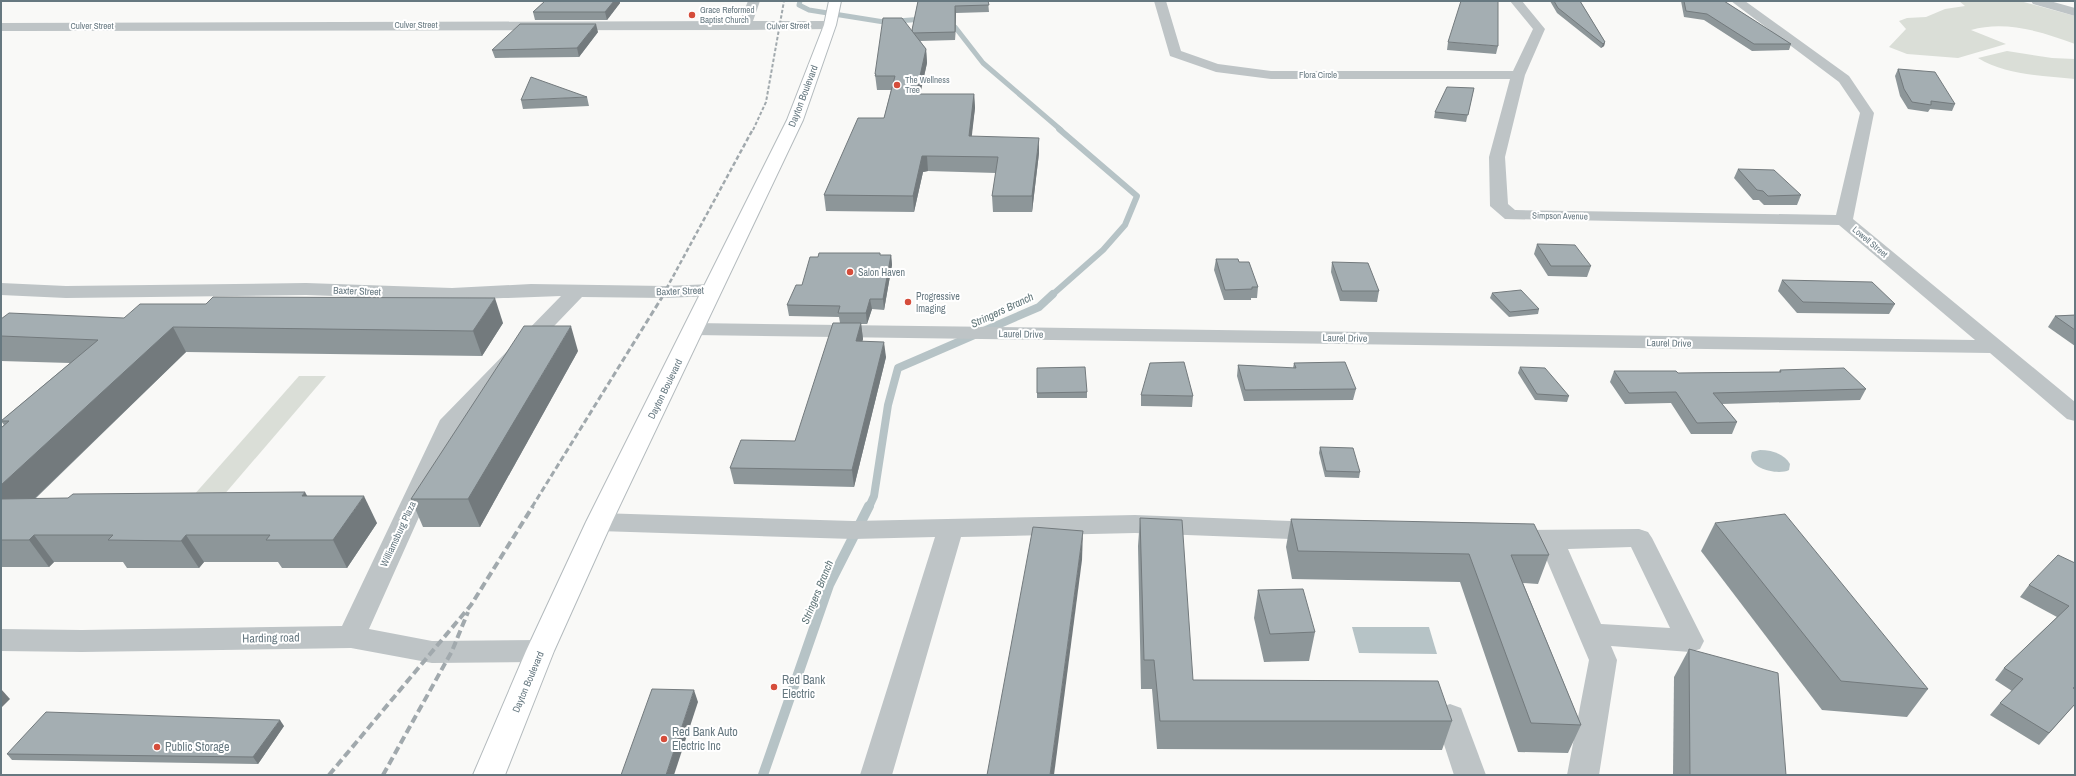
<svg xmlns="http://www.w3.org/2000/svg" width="2076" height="776" font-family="'Archivo Narrow',sans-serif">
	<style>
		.green { fill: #daded7 }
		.water { fill: #b6c3c6 }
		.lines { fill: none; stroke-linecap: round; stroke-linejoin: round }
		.stream-far3 { stroke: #b6c3c6; stroke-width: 5 }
		.stream-far2 { stroke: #b6c3c6; stroke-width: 6 }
		.stream-far1 { stroke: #b6c3c6; stroke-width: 8 }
		.stream { stroke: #b6c3c6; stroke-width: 10 }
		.secondary-casing { stroke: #b3babd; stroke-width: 2 }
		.minor { fill: #bec4c6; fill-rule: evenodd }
		.secondary { fill: #fff; fill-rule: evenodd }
		.rail-far3 { stroke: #a1a9ad; stroke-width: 2; stroke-dasharray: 3.5 2; stroke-linecap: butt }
		.rail-far2 { stroke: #a1a9ad; stroke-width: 2.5; stroke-dasharray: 4.5 2.5; stroke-linecap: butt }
		.rail-far1 { stroke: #a1a9ad; stroke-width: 3; stroke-dasharray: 6 3; stroke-linecap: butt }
		.rail { stroke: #a1a9ad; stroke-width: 4; stroke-dasharray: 8 4; stroke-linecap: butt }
		.wall { fill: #8d9699 }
		.shaded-wall { fill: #737a7d }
		.building { fill: #a4aeb2; stroke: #737a7d }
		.poi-dot { fill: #d54d3b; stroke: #fff; stroke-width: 1.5 }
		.labels { text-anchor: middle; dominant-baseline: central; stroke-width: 4; stroke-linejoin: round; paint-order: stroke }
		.far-poi-label { font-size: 9px; fill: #667880; stroke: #fff; text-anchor: start }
		.far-street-label { font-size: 9px; fill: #667880; stroke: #fff }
		.street-label { font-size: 10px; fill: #667880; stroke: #fff }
		.poi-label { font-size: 10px; fill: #667880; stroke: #fff; text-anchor: start }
		.water-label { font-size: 11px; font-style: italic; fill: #617679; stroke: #fff }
		.near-street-label { font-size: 12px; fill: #667880; stroke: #fff }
		.near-poi-label { font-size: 12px; fill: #667880; stroke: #fff; text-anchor: start }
	</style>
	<rect width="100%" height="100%" fill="#f9f9f7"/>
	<!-- green -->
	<g class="green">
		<path d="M1959,1H2020L2075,16V44C2043,32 2006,20 1971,30L2006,44L1958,58L1907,54L1889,47L1906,29L1899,21L1907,18L1926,17L1945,9L1965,6Z"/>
		<path d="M2007,51L2052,58L2075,59V79C2043,75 2007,76 1978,58Z"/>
		<polygon points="299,376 326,376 223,496 193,496"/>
	</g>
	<!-- water -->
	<g class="water">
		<path d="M1760,450C1772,450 1784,454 1790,464L1789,470C1778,476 1745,468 1752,452Z"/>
		<polygon points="1352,627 1429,627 1437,654 1359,653"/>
	</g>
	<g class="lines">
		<!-- stream-far3 -->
		<g class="stream-far3">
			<polyline points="800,1 799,5 809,10 884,22 924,19"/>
			<polyline points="947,22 955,27 983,63 1061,130"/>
		</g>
		<!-- stream-far2 -->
		<polyline class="stream-far2" points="1052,295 1103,250 1125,225 1137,196 1059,129"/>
		<!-- stream-far1 -->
		<polyline class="stream-far1" points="869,507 874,496 888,405 898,368 1039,307 1053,294"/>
		<!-- stream -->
		<polyline class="stream" points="763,775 829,585 869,506"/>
		<!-- secondary casing -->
		<g class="secondary-casing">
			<polygon id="secondary" points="829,1 841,1 836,25 803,120 612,522 554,651 505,775 473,775 526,651 586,522 787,120 824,25"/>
		</g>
		<!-- minor -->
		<g class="minor">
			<polygon points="748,1 760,1 753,21 830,21 836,25 830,29 745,30 1,31 1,23 740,21"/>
			<polygon points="1154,1 1166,1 1181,51 1218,64 1271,71 1513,71 1533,29 1510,1 1522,1 1545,29 1525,75 1505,157 1508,204 1515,210 1836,215 1860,113 1839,82 1731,1 1745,1 1849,76 1874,113 1853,219 2075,402 2075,421 2067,419 1990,353 694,335 687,333 684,329 687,325 694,323 1975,340 1839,225 1505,219 1490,206 1489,157 1510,79 1271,79 1216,72 1170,56"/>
			<polygon points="2031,1 2050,1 2075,8 2075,16 2033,4"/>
			<polygon points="1,283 66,286 306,283 452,288 531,284 665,286 712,284 719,286 722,290 719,294 712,296 665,298 582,297 461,423 369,629 432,641 540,640 550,643 554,651 550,659 540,662 432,663 351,648 82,652 1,651 1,629 82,630 342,626 440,420 561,296 452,300 306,295 66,298 1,295"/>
			<polygon points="599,513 853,521 1135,515 1319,522 1328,525 1332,531 1328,537 1319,540 1135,533 961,537 892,775 860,775 935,537 853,539 599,531 590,528 586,522 590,516"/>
			<path d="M1639,529L1648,532L1652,538L1704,641L1700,649L1690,652L1611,646L1617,660L1599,775H1567L1589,660L1542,549L1511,548L1502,545L1498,539L1502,533L1511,530ZM1631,547L1670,628L1601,624L1568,549Z"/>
			<polygon points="1450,704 1461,708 1486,775 1454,775 1435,717 1439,708"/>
		</g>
		<!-- secondary -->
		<use href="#secondary" class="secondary"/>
		<!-- rail-far3 -->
		<polyline class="rail-far3" points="753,130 766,102 784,1"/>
		<!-- rail-far2 -->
		<polyline class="rail-far2" points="663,295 753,129"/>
		<!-- rail-far1 -->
		<polyline class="rail-far1" points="532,507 664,294"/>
		<!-- rail -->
		<g class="rail">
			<polyline points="329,775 471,605 533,506"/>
			<polyline points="383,775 452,651 468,612"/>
		</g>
	</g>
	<!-- wall -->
	<g class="wall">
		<polygon points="545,1 620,1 620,3 607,20 535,20 533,12"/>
		<polygon points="918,1 988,1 989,12 956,13 955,40 920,41 926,49 927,63 920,94 974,94 975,108 971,137 1039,153 1032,212 993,212 992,196 996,173 928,171 923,172 914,212 826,211 824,195 884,118 891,90 877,90 875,74 912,30"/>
		<polygon points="1550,1 1580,1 1605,42 1604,46 1601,48 1557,13"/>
		<polygon points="1681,1 1724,1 1791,44 1789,50 1752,51 1704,20 1684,17"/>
		<polygon points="598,32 579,57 495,58 492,50"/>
		<polygon points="1448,42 1498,46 1496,54 1447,50"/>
		<polygon points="1898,69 1955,104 1952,111 1930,109 1928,112 1908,109 1900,96 1895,76"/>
		<polygon points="1474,88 1466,122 1434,118 1435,112"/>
		<polygon points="587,97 589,106 523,109 521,100"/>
		<polygon points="1738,169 1801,195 1797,205 1764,205 1759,200 1753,200 1734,178"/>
		<polygon points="1537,244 1591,266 1587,277 1548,276 1534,254"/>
		<polygon points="880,255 891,255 892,265 884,310 872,309 867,324 861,324 863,339 862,341 886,357 854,487 734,484 730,468 795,441 840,323 839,317 789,316 787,305 802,285"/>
		<polygon points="1216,259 1239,262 1258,287 1257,298 1251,298 1251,300 1224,300 1214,270"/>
		<polygon points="1332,262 1379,291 1377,302 1340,301 1331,272"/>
		<polygon points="1782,280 1895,304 1889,314 1797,313 1778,291"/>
		<polygon points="1492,293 1539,309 1538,314 1509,317 1490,298"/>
		<polygon points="206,304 503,323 482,356 186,352 35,499 308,496 377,523 347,568 282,568 278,562 204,562 199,568 127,568 123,562 54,562 49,567 1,567 1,428 4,425 1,421 70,363 1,361 1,319 124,318"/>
		<polygon points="2075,315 2075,346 2048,327 2055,316"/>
		<polygon points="578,351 480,527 423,527 411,499"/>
		<polygon points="1294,363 1356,389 1353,400 1244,401 1237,376 1238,365 1293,368"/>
		<polygon points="1520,367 1569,396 1567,402 1535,400 1518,373"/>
		<polygon points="1037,368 1087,392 1087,398 1037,398"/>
		<polygon points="1780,370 1866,389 1860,400 1722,404 1737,422 1732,434 1691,434 1671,403 1625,404 1610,382 1614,371 1678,373 1779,372"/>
		<polygon points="1141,395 1193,396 1192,407 1141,406"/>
		<polygon points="1320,447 1360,472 1359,478 1325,477 1319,453"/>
		<polygon points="1140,518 1193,680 1452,721 1442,750 1157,749 1152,689 1141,689 1138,546"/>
		<polygon points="1291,519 1549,555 1538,584 1523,583 1581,725 1568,753 1518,752 1460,582 1292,579 1286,547"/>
		<polygon points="1715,523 1928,689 1907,717 1822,710 1701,551"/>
		<polygon points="2075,563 2075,688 2074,689 2075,704 2039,745 1990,715 2000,703 2012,691 1995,680 2004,668 2057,617 2020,597 2029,585"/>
		<polygon points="1258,590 1315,632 1309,661 1264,662 1254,618"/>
		<polygon points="1689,649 1786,775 1673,775 1674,677"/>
		<polygon points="284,726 258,764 12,760 7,754"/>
	</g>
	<!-- shaded-wall -->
	<g class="shaded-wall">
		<polygon points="614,1 620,1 620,3 607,20 605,12"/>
		<polygon points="955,6 956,13 955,40"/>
		<polygon points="596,24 598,32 579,57 577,48"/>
		<polygon points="1605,42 1604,46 1601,48 1603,44"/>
		<polygon points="926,49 927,63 917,108 916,94"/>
		<polygon points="974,94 975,108 970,152 969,136"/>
		<polygon points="1039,138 1039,153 1032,212 1032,196"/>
		<polygon points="922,156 927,156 928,171 923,172 914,212 913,196"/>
		<polygon points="891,255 892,265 884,310 883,299"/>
		<polygon points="495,298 503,323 482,356 473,331"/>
		<polygon points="870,299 872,309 867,324 866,313"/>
		<polygon points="861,323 863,339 858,357 856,341"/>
		<polygon points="571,326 578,351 480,527 468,499"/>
		<polygon points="173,327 186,352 6,526 1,520 1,485"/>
		<polygon points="884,342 886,357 854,487 852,470"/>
		<polygon points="305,492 320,519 302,496"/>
		<polygon points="364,496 377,523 347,568 333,540"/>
		<polygon points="1083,531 1082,560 1054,775 1050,775"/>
		<polygon points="34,535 54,562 49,567 29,540"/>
		<polygon points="186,535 204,562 199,568 181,541"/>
		<polygon points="1,689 10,699 1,708"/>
		<polygon points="694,690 698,702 674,775 666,775"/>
		<polygon points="280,720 284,726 258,764 253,757"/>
	</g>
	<!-- building -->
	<g class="building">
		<polygon points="545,1 614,1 605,12 533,12"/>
		<polygon points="918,1 988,1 989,5 955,6 955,32 913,33 912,30"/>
		<polygon points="1461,1 1498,1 1498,46 1448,42"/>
		<polygon points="1554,1 1580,1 1605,42 1603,44 1558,8"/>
		<polygon points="1684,1 1724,1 1791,44 1754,44 1707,14 1686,11"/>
		<polygon points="883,18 902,18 926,49 916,94 974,94 969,136 1039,138 1032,196 992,196 998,157 927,156 922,156 913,196 824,195 858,118 884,118 895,76 875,76 876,74 875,74"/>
		<polygon points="520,24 596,24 577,48 492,50"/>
		<polygon points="1898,69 1935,72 1955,104 1931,101 1931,105 1912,102 1904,89"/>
		<polygon points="531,77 587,97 521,100"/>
		<polygon points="1447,87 1474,88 1468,115 1435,112"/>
		<polygon points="1738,169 1774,170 1801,195 1768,196 1763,191 1757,190"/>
		<polygon points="1537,244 1575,245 1591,266 1551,266"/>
		<polygon points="819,253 880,253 880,255 891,255 883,299 870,299 866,313 838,313 840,306 787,305 796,285 802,285 810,257 818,257"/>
		<polygon points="1216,259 1238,259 1239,262 1249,262 1258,287 1252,287 1252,289 1225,290"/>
		<polygon points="1332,262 1368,263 1379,291 1342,291"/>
		<polygon points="1782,280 1872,282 1895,304 1803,302"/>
		<polygon points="1521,290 1539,309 1510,312 1492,293"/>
		<polygon points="213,297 495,298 473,331 173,327 1,485 1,428 9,421 1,421 98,340 1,336 1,319 9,313 124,318 140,304 206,304"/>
		<polygon points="2075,315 2075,330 2055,316"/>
		<polygon points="833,323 861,323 856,341 884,342 852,470 730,468 741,440 795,441"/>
		<polygon points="524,326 571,326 468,499 411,499"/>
		<polygon points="1184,362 1193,396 1141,395 1150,363"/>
		<polygon points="1345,362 1356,389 1245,390 1238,365 1296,368 1294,363"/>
		<polygon points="1085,367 1087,392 1037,393 1037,368"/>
		<polygon points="1520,367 1545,368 1569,396 1537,394"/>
		<polygon points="1844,368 1866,389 1713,393 1737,422 1697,423 1676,392 1629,393 1614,371 1676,371 1678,373 1781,372 1780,370"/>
		<polygon points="1320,447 1353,448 1360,472 1326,471"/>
		<polygon points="305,492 302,496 364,496 333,540 266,540 270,535 186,535 181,541 108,540 113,535 34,535 29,540 1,540 1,499 68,498 73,494"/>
		<polygon points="1785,514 1928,689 1841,681 1715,523"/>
		<polygon points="1140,518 1182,520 1193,680 1438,681 1452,721 1160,721 1154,660 1144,660"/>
		<polygon points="1291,519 1534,524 1549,555 1511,555 1581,725 1531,723 1469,554 1298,551"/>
		<polygon points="1033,527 1083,531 1050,775 987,775"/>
		<polygon points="2058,555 2075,563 2075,687 2073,688 2075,689 2075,704 2049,733 2000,703 2023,679 2004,668 2069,606 2029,585"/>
		<polygon points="1303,589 1315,632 1270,634 1258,590"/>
		<polygon points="1689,649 1778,673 1786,775 1690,775"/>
		<polygon points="652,689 694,690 666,775 621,775"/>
		<polygon points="46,712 280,720 253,757 7,754"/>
	</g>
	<!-- markers -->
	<g class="poi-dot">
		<circle cx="692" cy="15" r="4"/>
		<circle cx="897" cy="85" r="4"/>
		<circle cx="850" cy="272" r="4"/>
		<circle cx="908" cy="302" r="4"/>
		<circle cx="774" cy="687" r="4"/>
		<circle cx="664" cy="739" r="4"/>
		<circle cx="157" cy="747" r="4"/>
	</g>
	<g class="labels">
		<!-- far-poi labels -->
		<g class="far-poi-label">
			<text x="700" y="10">Grace Reformed<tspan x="700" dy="10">Baptist Church</tspan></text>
			<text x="905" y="80">The Wellness<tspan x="905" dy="10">Tree</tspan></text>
		</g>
		<!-- far-street labels -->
		<g class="far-street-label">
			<text x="416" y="25">Culver Street</text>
			<text x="92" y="26">Culver Street</text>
			<text transform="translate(788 26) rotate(-1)">Culver Street</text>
			<text x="1318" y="75">Flora Circle</text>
			<text transform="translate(1560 216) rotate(1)">Simpson Avenue</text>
			<text transform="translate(1870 242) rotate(40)">Lowell Street</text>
		</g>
		<!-- street labels -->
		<g class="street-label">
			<text transform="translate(803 96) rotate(-69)">Dayton Boulevard</text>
			<text transform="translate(357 291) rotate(2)">Baxter Street</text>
			<text transform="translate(680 291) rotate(-2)">Baxter Street</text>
			<text transform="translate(1021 334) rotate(1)">Laurel Drive</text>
			<text transform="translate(1345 338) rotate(1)">Laurel Drive</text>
			<text transform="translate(1669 343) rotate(1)">Laurel Drive</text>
			<text transform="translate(665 389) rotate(-64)">Dayton Boulevard</text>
			<text transform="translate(398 534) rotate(-65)">Williamsburg Plaza</text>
			<text transform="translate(528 682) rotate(-67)">Dayton Boulevard</text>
		</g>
		<!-- poi labels -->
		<g class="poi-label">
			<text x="858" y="272">Salon Haven</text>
			<text x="916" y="296">Progressive<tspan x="916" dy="12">Imaging</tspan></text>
		</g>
		<!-- water labels -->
		<g class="water-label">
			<text transform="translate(1002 310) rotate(-25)">Stringers Branch</text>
			<text transform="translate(817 592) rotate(-68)">Stringers Branch</text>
		</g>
		<!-- near-street labels -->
		<g class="near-street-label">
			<text transform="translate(271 638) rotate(-1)">Harding road</text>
		</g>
		<!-- near-poi labels -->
		<g class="near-poi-label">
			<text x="782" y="680">Red Bank<tspan x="782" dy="14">Electric</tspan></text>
			<text x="672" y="732">Red Bank Auto<tspan x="672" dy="14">Electric Inc</tspan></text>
			<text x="165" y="747">Public Storage</text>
		</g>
	</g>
	<!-- border -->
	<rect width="2076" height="776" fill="none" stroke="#667880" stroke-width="4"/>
</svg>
